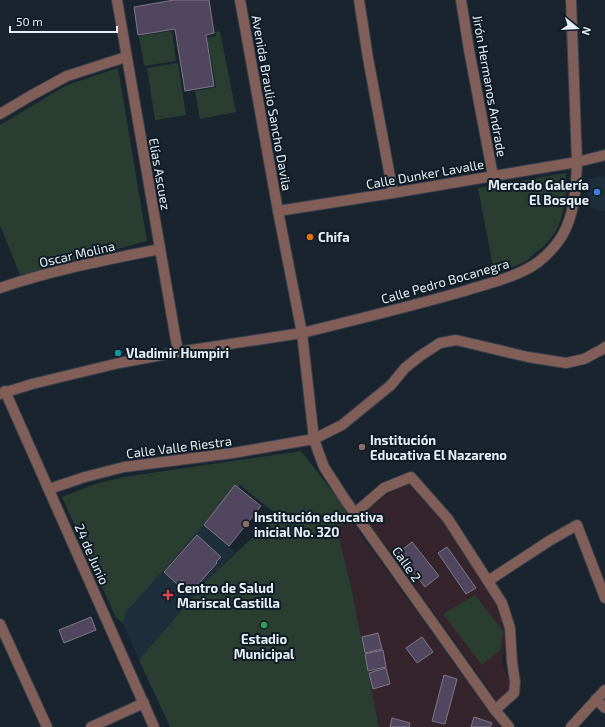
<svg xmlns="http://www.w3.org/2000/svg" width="605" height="727" font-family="'Exo 2',sans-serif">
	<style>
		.built { fill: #1d2e3d }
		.education { fill: #36242c }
		.green { fill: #2a3d31 }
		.building { fill: #504660; stroke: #7e7888 }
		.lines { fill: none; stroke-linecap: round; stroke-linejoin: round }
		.minor-casing { stroke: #36404b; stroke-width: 12 }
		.tertiary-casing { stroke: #36404b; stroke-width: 12 }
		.minor { stroke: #815e58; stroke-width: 10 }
		.tertiary { stroke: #815e58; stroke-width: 10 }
		.shop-dot { fill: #3f7fe0; stroke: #0f1b25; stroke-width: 1.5 }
		.food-dot { fill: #e8710a; stroke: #0f1b25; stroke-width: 1.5 }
		.culture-dot { fill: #0f9aa8; stroke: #0f1b25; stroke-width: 1.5 }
		.education-dot { fill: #8d6e63; stroke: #0f1b25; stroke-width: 1.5 }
		.health-dot { fill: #e0444e; stroke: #0f1b25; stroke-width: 1.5 }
		.leisure-dot { fill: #2e9e5b; stroke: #0f1b25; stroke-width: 1.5 }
		.labels { text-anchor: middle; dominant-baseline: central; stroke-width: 4; stroke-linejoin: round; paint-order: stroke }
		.street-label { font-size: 13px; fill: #e6eef5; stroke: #0f1b25 }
		.poi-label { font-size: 13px; font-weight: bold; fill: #e6eef5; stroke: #0f1b25; text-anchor: start }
	</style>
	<rect width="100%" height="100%" fill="#19242f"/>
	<!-- built -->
	<g class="built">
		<polygon points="605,176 605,211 587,207 589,178"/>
		<polygon points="204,524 236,552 210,577 139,660 123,623 126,612"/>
	</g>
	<!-- education -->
	<g class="education">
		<polygon points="408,483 448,527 476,571 499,608 508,628 502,662 511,686 510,691 497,702 481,678 362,513 391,492"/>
		<polygon points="351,521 500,727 379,727 352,591 337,528"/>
	</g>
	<!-- green -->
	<g class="green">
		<polygon points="172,31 176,61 144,66 139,36"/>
		<polygon points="220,31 236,112 200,119 195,91 216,87 207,38 216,36 215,32"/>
		<polygon points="178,63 186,115 155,120 147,68"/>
		<polygon points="118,68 147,241 20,275 0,225 0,125 67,85"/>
		<path d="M566,173C567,194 565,220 551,238C547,244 541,249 535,253C532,256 529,259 526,261C516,267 505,269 494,272L478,188Z"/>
		<polygon points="301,451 337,497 351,521 337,528 352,591 379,727 170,727 139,660 210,577 277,515 240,485 126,612 123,623 116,618 62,497 95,484 124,477"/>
		<polygon points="475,595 503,631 501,649 482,665 443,614"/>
	</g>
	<!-- building -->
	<g class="building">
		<polygon points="174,0 209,0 214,33 206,35 214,86 185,91 175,29 138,35 134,7"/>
		<polygon points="235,485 261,506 229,546 204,525"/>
		<polygon points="197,535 221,557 216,562 217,563 193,590 182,580 178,585 164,572"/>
		<polygon points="412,542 439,576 425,587 398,553"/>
		<polygon points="447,547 476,588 466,594 438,553"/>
		<polygon points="91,617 96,630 64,643 59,630"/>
		<polygon points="378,633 382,649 365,653 362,637"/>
		<polygon points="422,637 433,652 417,663 406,648"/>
		<polygon points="383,650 386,667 368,671 365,654"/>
		<polygon points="386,668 390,684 373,689 369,673"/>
		<polygon points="444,675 457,679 445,724 432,721"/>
		<polygon points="474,717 492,723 490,727 471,727"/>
		<polygon points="392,718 410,723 409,727 390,727"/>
	</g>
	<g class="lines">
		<!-- minor casing -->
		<g class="minor-casing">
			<g id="minor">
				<polyline points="117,0 178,352"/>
				<polyline points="359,0 368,58 393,193"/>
				<polyline points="461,0 469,50 493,176"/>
				<polyline points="0,114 32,95 67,76 126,57"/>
				<polyline points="278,211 393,193 577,162 605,155"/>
				<path d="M0,288C52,270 106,260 160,249"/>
				<polyline points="49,489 85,477 124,467 233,453 314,439 342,425 391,385 405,368 420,356 440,343 456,340 528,357 566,363 584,359 601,350 605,347"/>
				<polyline points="355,513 384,488 411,477 448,519 502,603 510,628 512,662 515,682 514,693 495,710"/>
				<polyline points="488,581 549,541 577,525 605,598"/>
				<polyline points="0,624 47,727"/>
				<polyline points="596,699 605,708"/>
				<path d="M509,727L495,710L346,501L324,467L318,451L314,439L302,333C355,320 408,307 461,292C486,284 515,278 537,263C546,256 556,246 562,236C575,214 576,187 577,162L571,0"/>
				<polyline points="571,727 605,690"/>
			</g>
		</g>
		<!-- tertiary casing -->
		<g class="tertiary-casing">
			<g id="tertiary">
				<polyline points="5,391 154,727"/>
				<polyline points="0,394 32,384 119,363 178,352 302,333 278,211 240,0"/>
				<polyline points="91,727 144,703"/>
			</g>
		</g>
		<!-- minor -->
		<use href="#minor" class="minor"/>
		<!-- tertiary -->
		<use href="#tertiary" class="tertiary"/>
	</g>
	<!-- markers -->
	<circle class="shop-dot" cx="597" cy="192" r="4"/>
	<circle class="food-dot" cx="310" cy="237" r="4"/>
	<circle class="culture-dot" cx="118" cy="353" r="4"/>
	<g class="education-dot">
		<circle cx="362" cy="447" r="4"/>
		<circle cx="246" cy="524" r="4"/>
	</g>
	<path class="health-dot" d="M166 589h4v4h4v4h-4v4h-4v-4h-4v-4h4z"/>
	<circle class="leisure-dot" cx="264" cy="625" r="4"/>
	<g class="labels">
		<!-- street labels -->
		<g class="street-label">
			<text transform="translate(490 86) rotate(80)">Jirón Hermanos Andrade</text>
			<text transform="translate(272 103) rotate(80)">Avenida Braulio Sancho Davila</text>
			<text transform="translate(160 174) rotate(80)">Elías Ascuez</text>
			<text transform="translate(425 174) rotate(-10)">Calle Dunker Lavalle</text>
			<text transform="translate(77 254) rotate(-13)">Oscar Molina</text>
			<text transform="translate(445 281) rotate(-16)">Calle Pedro Bocanegra</text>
			<text transform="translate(179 447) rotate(-7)">Calle Valle Riestra</text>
			<text transform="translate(92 554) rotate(66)">24 de Junio</text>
			<text transform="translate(407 564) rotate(55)">Calle 2</text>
		</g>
		<!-- poi labels -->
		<g class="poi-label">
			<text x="589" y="185" text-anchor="end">Mercado Galería<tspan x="589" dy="15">El Bosque</tspan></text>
			<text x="318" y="237">Chifa</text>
			<text x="126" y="353">Vladimir Humpiri</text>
			<text x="370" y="440">Institución<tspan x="370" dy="15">Educativa El Nazareno</tspan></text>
			<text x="254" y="517">Institución educativa<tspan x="254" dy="15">inicial No. 320</tspan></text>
			<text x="177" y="588">Centro de Salud<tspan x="177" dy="15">Mariscal Castilla</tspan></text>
			<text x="264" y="639" text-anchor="middle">Estadio<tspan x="264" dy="15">Municipal</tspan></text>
		</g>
	</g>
	<!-- north arrow -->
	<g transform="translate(577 28) rotate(108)" stroke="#0f1b25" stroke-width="3" paint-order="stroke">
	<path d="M0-3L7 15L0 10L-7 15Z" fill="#e6eef5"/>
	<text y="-6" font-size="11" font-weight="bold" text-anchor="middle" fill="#e6eef5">N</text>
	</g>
	<!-- scale -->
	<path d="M10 26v6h107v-6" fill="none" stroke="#e6eef5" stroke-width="2"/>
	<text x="16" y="26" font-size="12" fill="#e6eef5" stroke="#0f1b25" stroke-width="3" paint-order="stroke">50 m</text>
</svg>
